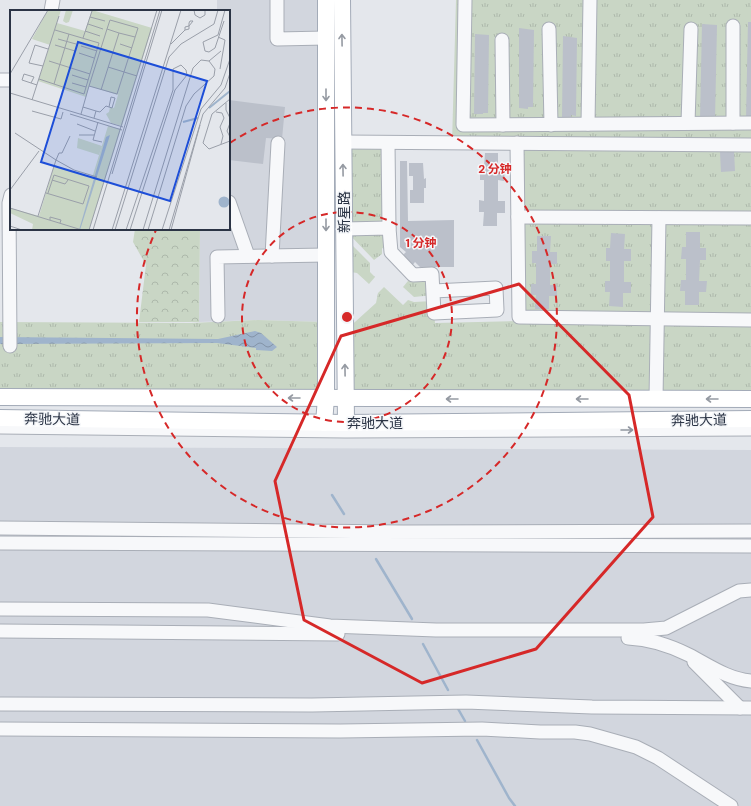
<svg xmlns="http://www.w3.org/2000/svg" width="751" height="806" font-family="'DM Sans','Noto Sans SC',sans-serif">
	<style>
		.built { fill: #d2d6de }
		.grass { fill: url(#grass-tufts) }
		.forest { fill: url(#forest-crowns) }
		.water { fill: url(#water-waves) }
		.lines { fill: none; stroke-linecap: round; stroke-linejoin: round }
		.stream { stroke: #9fb4cc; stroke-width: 2.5 }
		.building { fill: #bbc0ca }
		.minor-casing { stroke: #a9aeb7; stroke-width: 15 }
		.major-casing { stroke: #a3abb8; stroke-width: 18 }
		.minor { stroke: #f7f8fa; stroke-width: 13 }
		.major { stroke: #fff; stroke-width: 16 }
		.oneway { stroke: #959aa2 }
		.oneway2 { stroke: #9196a0 }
		.marked { fill: none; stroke: #d62828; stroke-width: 3; stroke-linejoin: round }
		.ring { fill: none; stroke: #d62828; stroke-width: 2; stroke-dasharray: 7 5 }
		.labels { text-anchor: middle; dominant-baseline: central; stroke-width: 3; stroke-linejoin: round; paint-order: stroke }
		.street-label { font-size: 14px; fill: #2b3445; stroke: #f4f6f9 }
		.inset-river { fill: none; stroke: #9fb4cc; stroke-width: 2 }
		.inset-road { fill: none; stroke: #9a9fa9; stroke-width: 1 }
		.view { fill: #1d4ed8; fill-opacity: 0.15; stroke: #1d4ed8; stroke-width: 2 }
		.inset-edge { fill: none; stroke: #2b3445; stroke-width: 2 }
		.centre { fill: #d62828; stroke: #f4f6f9; stroke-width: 2 }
		.ring-label { font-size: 12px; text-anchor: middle; font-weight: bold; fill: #d62828; stroke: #f4f6f9; stroke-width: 3; stroke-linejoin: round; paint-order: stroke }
	</style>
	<defs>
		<pattern id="grass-tufts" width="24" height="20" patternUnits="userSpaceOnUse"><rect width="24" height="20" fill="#c9d6c5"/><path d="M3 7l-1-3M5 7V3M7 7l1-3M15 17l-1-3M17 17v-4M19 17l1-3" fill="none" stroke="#adb8ab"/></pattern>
		<pattern id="forest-crowns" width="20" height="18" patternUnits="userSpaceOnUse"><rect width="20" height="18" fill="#c9d6c5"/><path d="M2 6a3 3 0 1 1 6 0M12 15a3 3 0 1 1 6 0" fill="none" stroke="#adb8ab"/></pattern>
		<pattern id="water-waves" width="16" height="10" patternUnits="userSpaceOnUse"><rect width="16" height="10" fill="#9fb4cc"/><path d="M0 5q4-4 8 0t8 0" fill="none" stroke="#8293a7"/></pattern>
	</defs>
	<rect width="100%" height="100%" fill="#e4e7ec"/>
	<!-- built -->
	<g class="built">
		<polygon points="217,0 326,0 326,322 258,320 199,322 200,229 229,229 229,11 217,11"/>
		<polygon points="0,447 751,450 751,806 0,806"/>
	</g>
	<!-- grass -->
	<g class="grass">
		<polygon points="456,0 751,0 751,399 345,399 345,331 376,303 378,293 384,287 403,305 408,300 414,302 433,301 435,323 519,321 517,144 452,143"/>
		<polygon points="343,142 388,143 391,252 382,248 382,254 374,260 344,229"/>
		<polygon points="344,237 370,263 370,272 375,277 369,284 357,273 344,271"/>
		<polygon points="432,274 433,295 414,297 403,287 413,275"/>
		<polygon points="258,320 326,322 326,398 0,397 0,322 191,323"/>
	</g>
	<!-- forest -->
	<polygon class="forest" points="135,229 200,229 199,322 139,322 146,265 133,242"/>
	<!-- water -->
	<polygon class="water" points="255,331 261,333 277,347 272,351 256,350 256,348 217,343 0,344 0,337 218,339"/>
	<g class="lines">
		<!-- stream -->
		<g class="stream">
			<polyline points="332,495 344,514"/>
			<polyline points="376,559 412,619"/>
			<polyline points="423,644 448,690"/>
			<polyline points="457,707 465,721"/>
			<polyline points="477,740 509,798 515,806"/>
		</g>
	</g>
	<!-- building -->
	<g class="building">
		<polygon points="748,22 751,22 751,119 746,119"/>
		<polygon points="702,24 717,25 715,119 700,120"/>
		<polygon points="519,28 534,30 533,107 528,107 528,109 519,108"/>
		<polygon points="475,34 489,35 488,113 483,113 483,114 474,114"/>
		<polygon points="563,36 577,38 576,116 571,115 571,117 562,117"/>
		<polygon points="229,100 285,107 282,139 266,138 263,164 229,160"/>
		<polygon points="734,151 735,171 721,172 720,152"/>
		<polygon points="485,153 498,153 498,168 505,168 504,181 498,180 498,201 505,201 505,213 497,213 497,226 483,226 484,212 479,212 479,200 484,201 484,180 480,180 480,167 484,167"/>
		<polygon points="400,161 407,161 408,221 454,220 454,267 420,267 415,262 412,266 402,256 406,252 400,247"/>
		<polygon points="409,163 423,163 424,179 426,178 426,188 424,188 424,203 410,203 410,190 413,190 413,176 409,176"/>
		<polygon points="686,232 700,232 700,248 706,248 706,260 700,260 699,281 707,281 706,292 699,292 699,305 685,305 685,291 680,291 681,280 686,280 686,259 681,259 682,247 686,247"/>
		<polygon points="611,233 625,234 624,249 631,249 631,261 624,261 624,282 631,282 631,293 623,293 623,307 609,306 610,292 605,292 605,281 610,281 610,261 606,261 606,248 610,248"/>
		<polygon points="537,236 551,236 550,252 557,252 557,264 550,264 550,285 557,285 557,296 549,296 549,309 535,309 536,295 531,295 531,284 536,284 536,263 532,263 532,251 537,251"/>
	</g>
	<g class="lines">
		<!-- minor casing -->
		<g class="minor-casing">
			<g id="minor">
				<polyline points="277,0 277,39 326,38"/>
				<polyline points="465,0 463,125 751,123"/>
				<polyline points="51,11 53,0"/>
				<polyline points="549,29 551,125"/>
				<polyline points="502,40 503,125"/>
				<polyline points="0,80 11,80"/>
				<polyline points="688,123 691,29"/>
				<polyline points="733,123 733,26"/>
				<polyline points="588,124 590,0"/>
				<polyline points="343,142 751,145"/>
				<polyline points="388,143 389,228"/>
				<polyline points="517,143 519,317 751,320"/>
				<polyline points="229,202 248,256"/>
				<polyline points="518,217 751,218"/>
				<polyline points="344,229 389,228 391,252 413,275 432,274 434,313 497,310 496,288 433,291"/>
				<polyline points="272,256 278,143"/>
				<polyline points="218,316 217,257 326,255"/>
				<polyline points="10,346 9,203 11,195"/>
				<polyline points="656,399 659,218"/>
				<polyline points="0,427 346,431 751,429"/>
				<polyline points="0,528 403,532 751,531"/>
				<polyline points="0,543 751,546"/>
				<polyline points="0,609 208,610 330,626 436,630 644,630 666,628 739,591 751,590"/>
				<polyline points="0,631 338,634"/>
				<path d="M628,638C651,639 669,645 689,655C710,666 728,679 751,681"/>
				<polyline points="694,662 740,708"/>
				<polyline points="0,704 312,705 466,702 592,707 751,708"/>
				<polyline points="0,729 340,731 482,729 540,732 575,732 590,734 636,747 658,758 731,806"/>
			</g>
		</g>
		<!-- major casing -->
		<g class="major-casing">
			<g id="major">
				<polyline points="342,0 346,423"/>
				<polyline points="0,397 751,399"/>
				<polyline points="0,418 346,423 751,419"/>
				<polyline points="324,423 326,398 326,0"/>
			</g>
		</g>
		<!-- minor -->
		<use href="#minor" class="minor"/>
		<!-- major -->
		<use href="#major" class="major"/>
	</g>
	<!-- one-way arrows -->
	<defs><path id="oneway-shaft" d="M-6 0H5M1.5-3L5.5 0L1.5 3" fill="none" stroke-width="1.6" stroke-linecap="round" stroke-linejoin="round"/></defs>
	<g class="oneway">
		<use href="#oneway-shaft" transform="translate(342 40) rotate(-91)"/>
		<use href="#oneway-shaft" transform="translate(326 95) rotate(90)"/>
		<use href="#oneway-shaft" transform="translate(343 170) rotate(-91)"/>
		<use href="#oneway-shaft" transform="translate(326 225) rotate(90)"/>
		<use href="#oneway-shaft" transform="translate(345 370) rotate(-91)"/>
		<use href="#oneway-shaft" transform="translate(294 398) rotate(-180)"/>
		<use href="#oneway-shaft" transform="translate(452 399) rotate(-180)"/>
		<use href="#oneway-shaft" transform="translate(582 399) rotate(-180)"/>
		<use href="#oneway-shaft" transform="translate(712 399) rotate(-180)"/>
	</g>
	<use class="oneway2" href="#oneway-shaft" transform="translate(627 430)"/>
	<!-- marked area -->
	<path class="marked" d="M519,284L629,395L653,517L536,649L422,683L304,620L275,481L341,336Z"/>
	<!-- distance rings -->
	<g class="ring">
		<circle cx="347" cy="317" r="105"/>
		<path d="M230 143A210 210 0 1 1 156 230"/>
	</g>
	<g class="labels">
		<!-- street labels -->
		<g class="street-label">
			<text transform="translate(344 212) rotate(-90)">新星路</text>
			<text transform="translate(52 419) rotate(1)">奔驰大道</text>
			<text transform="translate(699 420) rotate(-1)">奔驰大道</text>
			<text x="375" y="423">奔驰大道</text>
		</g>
	</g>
	<!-- overview -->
	<g transform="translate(10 10)">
		<rect width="220" height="220" fill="#e4e7ec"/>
		<path d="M38,0H51L47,13L75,21L82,0L142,18L112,116L101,113L96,104L99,102L100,97L104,98L108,85L79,76L76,87L28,71L40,35L22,29ZM98,116L111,119L79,220H22L23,214L0,203V198L29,206L44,156L82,168Z" fill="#c9d6c5"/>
		<path d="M68,128L92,136L89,145L67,138Z" fill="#c9d6c5"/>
		<path d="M56,0H63L59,12L56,13L53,11Z" fill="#c9d6c5"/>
		<path d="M100,125L70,220H69L96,127ZM208.5 192a5.5 5.5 0 1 1 11 0a5.5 5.5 0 1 1-11 0Z" fill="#9fb4cc"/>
		<path class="inset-river" d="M199,98L220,81M173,112L188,108"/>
		<path class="inset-road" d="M184,0L185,5L190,8L195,5V0M80,7L95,11M214,11L205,38L199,42L195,41L193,32L208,25L215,0M78,14L93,19M179,16L175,17V20L179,19V13L180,11H183L179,16M75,21L90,26M109,23L125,27M208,27L215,30L210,59M73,28L82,1M48,29L66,34M110,34L122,38M161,34L175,20M45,35L65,41M71,36L87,41M69,43L84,48M39,51L80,64M199,51L211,41M33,56L19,53L25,35L38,39M98,57L127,66M0,64L38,0M62,65L78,70M29,69L74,84L89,33L45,20M21,73L24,67L14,64L12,70L27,75M62,73L76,77M44,74L59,24M91,80L109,23L97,19M0,83L113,117M220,89L202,104L193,133L199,139L220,131M22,90L49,6M216,93V100L220,108M73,97L86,101M22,101L51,109L53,102M206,102L212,103L214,108L210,117L213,126L211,134M60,104L112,120M71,104L79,76L97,19L100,10L128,18L107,84L79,76M84,108L86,101L90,102L96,96L102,98L105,88L101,87L99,97M88,112L83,130L92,132M220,113L217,121L220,127M67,114L85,121M5,123L46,150L49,143H52L60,126M69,125H84M102,164L152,0M42,170L55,174L58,170M0,180L29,141M36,183L73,194L79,176L44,165L38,183M0,198L72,220M28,206L46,150L64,160L87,167M40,210V207L51,210L50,213M0,216L12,220M79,220L147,0M83,220L150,0M102,220L171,0M105,220L159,47L171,34L204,14L208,0M116,220L163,80V59L171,55L176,60L177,65L165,80L120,220M133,220L183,58L191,50L199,51L205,59L204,66L184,84L176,96L138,220M152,220L191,99L211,75L220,49M159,220L193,104L215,78L220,63M161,220L190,115"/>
		<path class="view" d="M68,32L197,71L160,191L31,152Z"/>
		<rect width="220" height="220" class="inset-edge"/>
	</g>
	<circle cx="347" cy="317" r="6" class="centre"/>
	<g class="ring-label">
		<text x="495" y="173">2 分钟</text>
		<text x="421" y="247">1 分钟</text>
	</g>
</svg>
